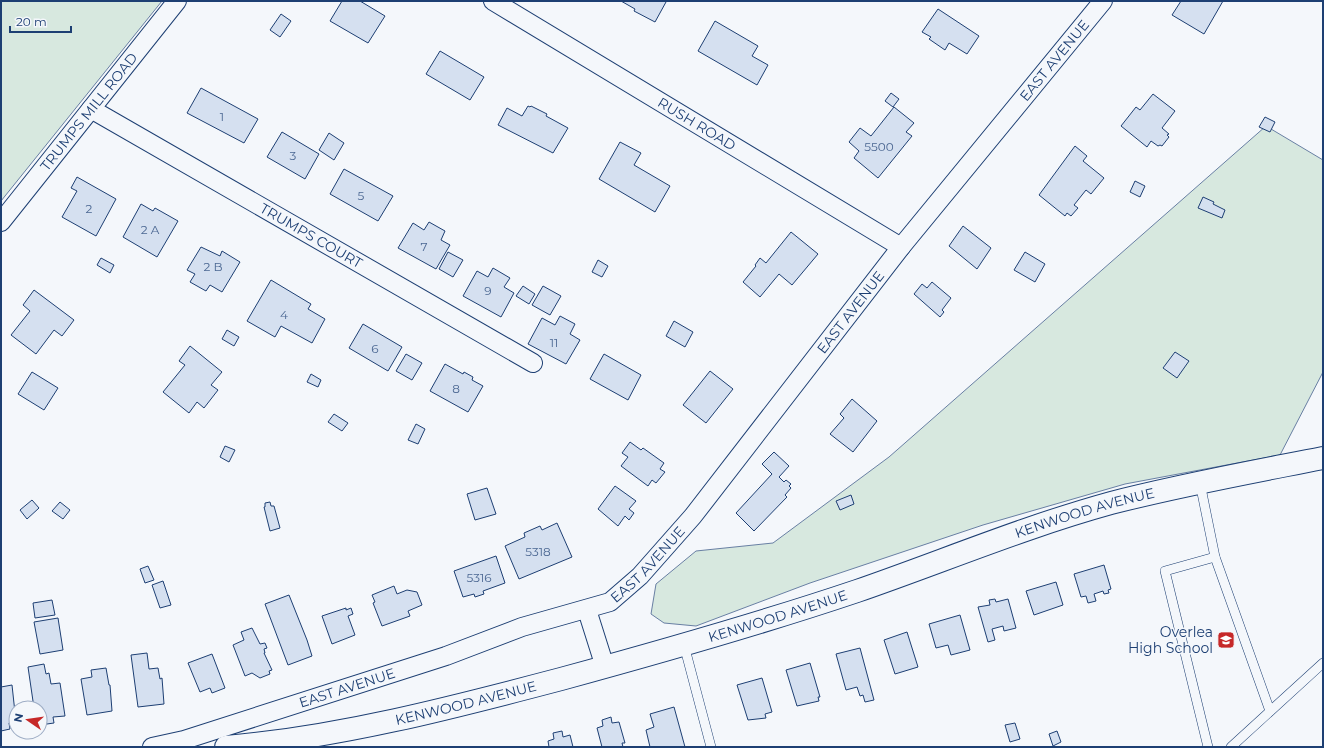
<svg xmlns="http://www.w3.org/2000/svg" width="1324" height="748" font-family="Montserrat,sans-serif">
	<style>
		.green { fill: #d7e8df; stroke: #687fa3 }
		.building { fill: #d5e0f0; stroke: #1d3f73 }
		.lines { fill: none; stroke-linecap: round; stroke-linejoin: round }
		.lane-casing { stroke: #1d3f73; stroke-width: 10 }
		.street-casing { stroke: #1d3f73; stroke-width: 20 }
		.secondary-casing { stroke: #1d3f73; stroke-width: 24 }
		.lane { stroke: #f4f7fb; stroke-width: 9 }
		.street { stroke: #f4f7fb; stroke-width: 18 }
		.secondary { stroke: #f4f7fb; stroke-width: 22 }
		.labels { text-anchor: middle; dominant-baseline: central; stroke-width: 3; stroke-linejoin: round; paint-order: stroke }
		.number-label { font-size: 12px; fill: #4b6792 }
		.street-label { font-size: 14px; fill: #1d3f73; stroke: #f4f7fb }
		.poi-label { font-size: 14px; fill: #1d3f73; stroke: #f4f7fb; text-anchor: end }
	</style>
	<rect width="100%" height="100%" fill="#f4f7fb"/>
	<!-- green -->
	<g class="green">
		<polygon points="1,1 162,1 1,201"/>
		<polygon points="1266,126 1323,160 1323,372 1280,455 1125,484 983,525 810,583 696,626 664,623 651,614 656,584 696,551 773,543 889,457"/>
	</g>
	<!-- building -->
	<g class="building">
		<polygon points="342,1 360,1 385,16 368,43 330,21"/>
		<polygon points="621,1 665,1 666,2 655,22 634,11 635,9"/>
		<polygon points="1181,1 1223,1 1204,34 1172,15"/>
		<polygon points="938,9 979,36 967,54 949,43 945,50 929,39 931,37 922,32"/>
		<polygon points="281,14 291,21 280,37 270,30"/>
		<polygon points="715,21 758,46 752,56 768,65 757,85 698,51"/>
		<polygon points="440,51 484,77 470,100 426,74"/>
		<polygon points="201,88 258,119 244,143 187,113"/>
		<polygon points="891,93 899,99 893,107 885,101"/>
		<polygon points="1153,94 1175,111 1162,128 1169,134 1167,135 1169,137 1162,146 1160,145 1158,146 1151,141 1147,147 1121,126 1136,107 1140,110"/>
		<polygon points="528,106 530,107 531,106 547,114 546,116 568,128 553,153 498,125 507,108 522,116"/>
		<polygon points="894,107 914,123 906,132 912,136 878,178 854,158 859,151 849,142 860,128 871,136"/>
		<polygon points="1265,117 1275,122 1270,132 1259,127"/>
		<polygon points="282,132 319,154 305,179 267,157"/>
		<polygon points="329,133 344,143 334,160 319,150"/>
		<polygon points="620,142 641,153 634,165 670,186 655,212 599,179"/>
		<polygon points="1075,146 1087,156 1083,161 1104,178 1091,194 1086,190 1074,205 1078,208 1071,216 1067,213 1065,216 1039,195"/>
		<polygon points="344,169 393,196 378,221 330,194"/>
		<polygon points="77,177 116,199 96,236 62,217 77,191 71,188"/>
		<polygon points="1135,181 1145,186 1140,197 1130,192"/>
		<polygon points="1203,197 1214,202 1213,204 1225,210 1222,218 1198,208"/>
		<polygon points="141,204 153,211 155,208 178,221 157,257 123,237"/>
		<polygon points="429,222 445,231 441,240 450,245 436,269 398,248 413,223 424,230"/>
		<polygon points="963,226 991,248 977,269 949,246"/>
		<polygon points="791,232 818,254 792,285 779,274 760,297 743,282 756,266 755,265 760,258 766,263"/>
		<polygon points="201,247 220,256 222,251 240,262 222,292 210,285 206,291 190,282 195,274 187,270"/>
		<polygon points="448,252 463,260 453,277 439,269"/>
		<polygon points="1025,252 1045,264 1035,282 1014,270"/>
		<polygon points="101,258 114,265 110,273 97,265"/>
		<polygon points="598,260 608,266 602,277 592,272"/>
		<polygon points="493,268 510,278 504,287 514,293 501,317 463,296 477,271 488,277"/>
		<polygon points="271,280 311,304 308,309 325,319 312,343 281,326 275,337 247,321"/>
		<polygon points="932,282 951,298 942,310 944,312 940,317 914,294 922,284 927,288"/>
		<polygon points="523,286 535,294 529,304 516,296"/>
		<polygon points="543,286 561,296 550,315 532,305"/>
		<polygon points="34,290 74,320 62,336 54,330 36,354 11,335 30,311 23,305"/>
		<polygon points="560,316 575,324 570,334 580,340 566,364 528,344 542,318 555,325"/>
		<polygon points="674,321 693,332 685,347 666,336"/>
		<polygon points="363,324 402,347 388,371 349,348"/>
		<polygon points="227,330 239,337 234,346 222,339"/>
		<polygon points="190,346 222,372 211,385 218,390 204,408 197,402 189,413 163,392 185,365 179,361"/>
		<polygon points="1175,352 1189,361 1177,378 1163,368"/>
		<polygon points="406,354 422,363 412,380 396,371"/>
		<polygon points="604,354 641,375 628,400 590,379"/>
		<polygon points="445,364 463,374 464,372 473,377 472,380 483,386 468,412 430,391"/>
		<polygon points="710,371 733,389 706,423 683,405"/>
		<polygon points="32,372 58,388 44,410 18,394"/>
		<polygon points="311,374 321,380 318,387 307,382"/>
		<polygon points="852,399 877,421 853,452 830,434 844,418 840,414"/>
		<polygon points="334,414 348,423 342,431 328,422"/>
		<polygon points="416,424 425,429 418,444 408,440"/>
		<polygon points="630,442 641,450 643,448 664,463 660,469 665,472 656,483 652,480 648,486 621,466 628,457 622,453"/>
		<polygon points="225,446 235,450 229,462 220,457"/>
		<polygon points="774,452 789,466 779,477 784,482 786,480 791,484 789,486 791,488 785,495 787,497 754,531 736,513 772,474 762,464"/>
		<polygon points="615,486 636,501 629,509 634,513 629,520 625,516 618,526 598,509"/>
		<polygon points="487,488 496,514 475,520 467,494"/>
		<polygon points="851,495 854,504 840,510 836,501"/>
		<polygon points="32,500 39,508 27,519 20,510"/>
		<polygon points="60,502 70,510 63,519 52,511"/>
		<polygon points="270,502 271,506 274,506 280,528 270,531 264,507 265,507 265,503"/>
		<polygon points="557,523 572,557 519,579 505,546 525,537 524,533 540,526 542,530"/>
		<polygon points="496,556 505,583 483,591 484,594 475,597 474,594 463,597 454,571"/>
		<polygon points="1104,565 1111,589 1108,590 1109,593 1104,594 1103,591 1094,594 1096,601 1088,603 1086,596 1081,597 1074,574"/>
		<polygon points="148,566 154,580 145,583 140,569"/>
		<polygon points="163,581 171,605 160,608 152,585"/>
		<polygon points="1056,582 1063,605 1034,615 1026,591"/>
		<polygon points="394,586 397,594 407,590 417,592 422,605 408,611 410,616 382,626 373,603 375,602 372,595"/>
		<polygon points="289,595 307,640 312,656 288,665 265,604"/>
		<polygon points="995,599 996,602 1008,599 1016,628 1004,631 1003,626 992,629 995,640 988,642 978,607 990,605 989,600"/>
		<polygon points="52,600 55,615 35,618 33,603"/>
		<polygon points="346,608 346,610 351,608 353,614 348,616 355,635 332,644 322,616"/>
		<polygon points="960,615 970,650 951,655 948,645 936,648 929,624"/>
		<polygon points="58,618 63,650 40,654 34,622"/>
		<polygon points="252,628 260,644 265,643 267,648 264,649 265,653 264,653 272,670 269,671 270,674 260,678 252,673 245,676 233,645 244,640 241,632"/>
		<polygon points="907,632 918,667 895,674 884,640"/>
		<polygon points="860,648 874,700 865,702 863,695 860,696 857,687 846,690 836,654"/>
		<polygon points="147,653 149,669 158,668 160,679 162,678 164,704 138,707 131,655"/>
		<polygon points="212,654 225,688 212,693 210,688 200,692 188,663"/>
		<polygon points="810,663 820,697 818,697 819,701 797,706 786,670"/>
		<polygon points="44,664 46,674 49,673 51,684 60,683 65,716 53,717 54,723 40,725 40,708 34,708 28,667"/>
		<polygon points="106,668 109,685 110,685 112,711 87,715 81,679 92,677 91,670"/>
		<polygon points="762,678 772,712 765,714 766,718 748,720 737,685"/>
		<polygon points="12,685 16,722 9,723 10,729 1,731 1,687"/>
		<polygon points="674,707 685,747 650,747 646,730 654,727 650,714"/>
		<polygon points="611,717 612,723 619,722 625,743 622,743 623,747 602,747 597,728 603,726 602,720"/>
		<polygon points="1015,723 1020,739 1010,742 1005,725"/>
		<polygon points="562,731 563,737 570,735 573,747 549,747 548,741 554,739 553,733"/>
		<polygon points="1057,731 1061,742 1053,746 1049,734"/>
	</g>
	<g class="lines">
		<!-- lane casing -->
		<g class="lane-casing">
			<g id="lane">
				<polyline points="1200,483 1215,557 1270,711"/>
				<polyline points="684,645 711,747"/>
				<polyline points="1208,747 1165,571 1215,557"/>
				<polyline points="1231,747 1323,663"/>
			</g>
		</g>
		<!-- street casing -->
		<g class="street-casing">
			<g id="street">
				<path id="s1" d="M493,1L901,247"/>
				<path id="s2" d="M91,109L533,363"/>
				<path id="s3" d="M1,222L177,1"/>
				<polyline points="587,610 605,667"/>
				<path id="s4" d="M152,747L184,740L446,656L522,627L610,602L640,576L693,516L901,247L1103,1"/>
			</g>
		</g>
		<!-- secondary casing -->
		<g class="secondary-casing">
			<g id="secondary">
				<path id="s5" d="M226,747C340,737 451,708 561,679C660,652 759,624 857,591C941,562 1024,527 1111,503C1180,485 1252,472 1323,458"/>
			</g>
		</g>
		<!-- lane -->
		<use href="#lane" class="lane"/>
		<!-- street -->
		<use href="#street" class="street"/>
		<!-- secondary -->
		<use href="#secondary" class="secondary"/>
	</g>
	<!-- icons -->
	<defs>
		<g id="school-square" transform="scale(0.9)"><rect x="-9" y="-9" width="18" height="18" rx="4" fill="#c62828" stroke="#f4f7fb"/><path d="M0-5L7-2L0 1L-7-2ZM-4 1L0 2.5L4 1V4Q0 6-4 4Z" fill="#fff"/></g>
	</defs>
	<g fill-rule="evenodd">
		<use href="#school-square" x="1226" y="640"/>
	</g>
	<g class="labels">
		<!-- number labels -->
		<g class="number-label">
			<text x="222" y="116">1</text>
			<text x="879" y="146">5500</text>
			<text x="293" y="155">3</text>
			<text x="361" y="195">5</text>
			<text x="89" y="208">2</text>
			<text x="150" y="229">2 A</text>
			<text x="424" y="246">7</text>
			<text x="213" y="266">2 B</text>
			<text x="488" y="290">9</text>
			<text x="284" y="314">4</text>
			<text x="554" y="342">11</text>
			<text x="375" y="348">6</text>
			<text x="456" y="388">8</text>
			<text x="538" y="551">5318</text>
			<text x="479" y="577">5316</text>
		</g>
		<!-- street labels -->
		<g class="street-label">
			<text stroke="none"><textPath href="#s4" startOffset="1182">EAST AVENUE</textPath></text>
			<text stroke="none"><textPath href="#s3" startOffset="141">TRUMPS MILL ROAD</textPath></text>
			<text stroke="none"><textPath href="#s1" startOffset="238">RUSH ROAD</textPath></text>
			<text stroke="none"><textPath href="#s2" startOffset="254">TRUMPS COURT</textPath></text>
			<text stroke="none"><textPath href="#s4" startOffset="858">EAST AVENUE</textPath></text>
			<text stroke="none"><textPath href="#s5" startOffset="892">KENWOOD AVENUE</textPath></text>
			<text stroke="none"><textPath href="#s4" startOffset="534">EAST AVENUE</textPath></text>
			<text stroke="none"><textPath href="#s5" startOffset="568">KENWOOD AVENUE</textPath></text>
			<text stroke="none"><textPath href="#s4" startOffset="204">EAST AVENUE</textPath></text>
			<text stroke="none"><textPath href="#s5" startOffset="244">KENWOOD AVENUE</textPath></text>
		</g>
		<!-- poi labels -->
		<g class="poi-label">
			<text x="1213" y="632">Overlea<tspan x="1213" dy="16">High School</tspan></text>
		</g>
	</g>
	<!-- border -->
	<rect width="1324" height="748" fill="none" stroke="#1d3f73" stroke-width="4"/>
	<!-- north arrow -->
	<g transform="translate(28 720) rotate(283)"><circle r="19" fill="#f4f7fb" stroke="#9eadc5"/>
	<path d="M0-3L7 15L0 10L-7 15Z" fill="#c62828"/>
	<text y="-6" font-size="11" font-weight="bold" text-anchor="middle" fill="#1d3f73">N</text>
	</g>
	<!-- scale -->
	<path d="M10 26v6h61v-6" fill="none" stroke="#1d3f73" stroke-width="2"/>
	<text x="16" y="26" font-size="12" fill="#1d3f73" stroke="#f4f7fb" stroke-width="3" paint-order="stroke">20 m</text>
</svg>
